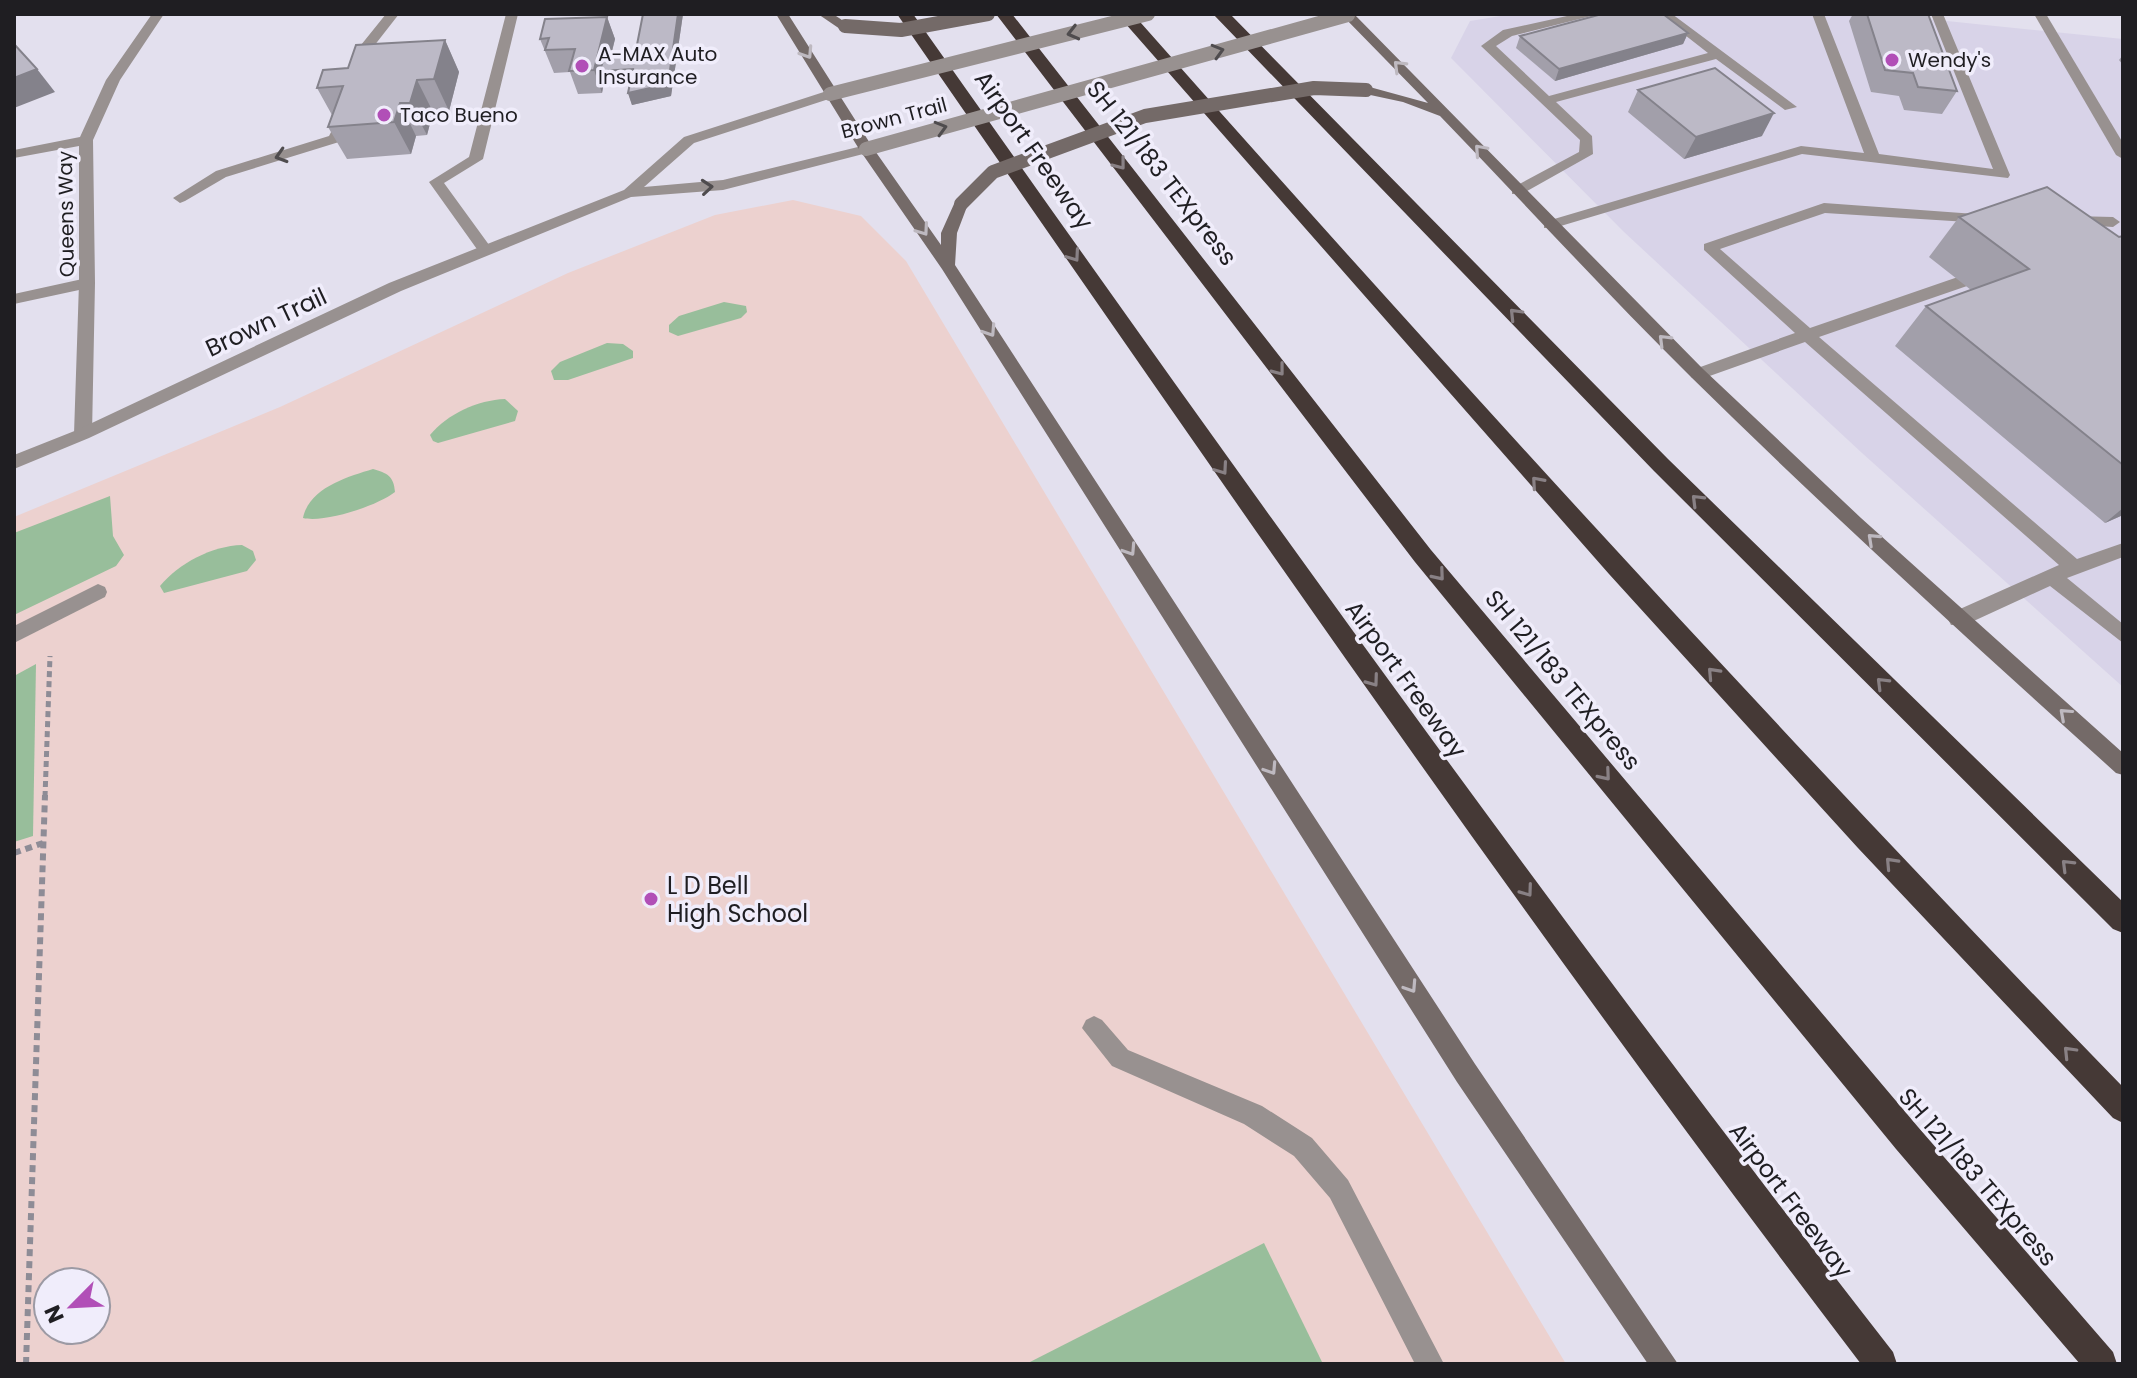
<svg xmlns="http://www.w3.org/2000/svg" width="2137" height="1378" font-family="Poppins,sans-serif">
	<style>
		.built { fill: #d8d3e8 }
		.education { fill: #ecd1cf; fill-rule: evenodd }
		.green { fill: #98be9b }
		.lines { fill: none; stroke-linecap: round; stroke-linejoin: round }
		.path-far1 { stroke: #8e8c96; stroke-width: 5; stroke-dasharray: 6 4; stroke-linecap: butt }
		.path { stroke: #8e8c96; stroke-width: 6; stroke-dasharray: 7 5; stroke-linecap: butt }
		.service { fill: #989190; fill-rule: evenodd }
		.minor { fill: #989190; fill-rule: evenodd }
		.tertiary { fill: #989190; fill-rule: evenodd }
		.secondary { fill: #746a68; fill-rule: evenodd }
		.motorway { fill: #453936; fill-rule: evenodd }
		.tertiary-bridge { stroke: #989190; stroke-width: 14 }
		.secondary-bridge { stroke: #746a68; stroke-width: 14 }
		.wall { fill: #a29faa }
		.shaded-wall { fill: #84828b }
		.building { fill: #bcb9c6; stroke: #84828b; stroke-width: 2 }
		.oneway { stroke: #4f4c4e }
		.oneway2 { stroke: #beb9c0 }
		.oneway3 { stroke: #898185 }
		.poi-dot { fill: #b14fb7; stroke: #f0edfb; stroke-width: 3 }
		.labels { text-anchor: middle; dominant-baseline: central; stroke-width: 7; stroke-linejoin: round; paint-order: stroke }
		.far-poi-label { font-size: 20px; fill: #1f1e22; stroke: #f0edfb; text-anchor: start }
		.far-street-label { font-size: 20px; fill: #1f1e22; stroke: #f0edfb }
		.street-label { font-size: 24px; fill: #1f1e22; stroke: #f0edfb }
		.poi-label { font-size: 24px; fill: #1f1e22; stroke: #f0edfb; text-anchor: start }
	</style>
	<rect width="100%" height="100%" fill="#e3e0ee"/>
	<!-- built -->
	<polygon class="built" points="1513,14 1879,14 2123,39 2123,687 1862,453 1624,232 1451,58 1470,21"/>
	<!-- education -->
	<path class="education" d="M793,200L861,216L906,261L1566,1364H14V517L280,407L568,273L715,215ZM48,1282H96V1330H48Z"/>
	<!-- green -->
	<g class="green">
		<polygon points="724,302 746,306 747,312 741,318 678,336 669,332 669,325 679,316"/>
		<polygon points="607,343 623,344 633,351 633,358 568,380 554,380 551,371 560,362"/>
		<path d="M505,399L518,411L515,421L438,443L433,441L430,435C447,414 478,400 505,399Z"/>
		<path d="M373,469C387,473 394,476 395,492C377,506 325,523 303,518C309,488 347,477 373,469Z"/>
		<polygon points="110,496 113,536 124,555 116,566 14,615 14,533"/>
		<path d="M242,545L253,551L256,560L247,571L164,593L160,586C179,563 212,546 242,545Z"/>
		<polygon points="36,664 33,836 14,842 14,676"/>
		<polygon points="1264,1243 1323,1364 1026,1364"/>
	</g>
	<g class="lines">
		<!-- path-far1 -->
		<polyline class="path-far1" points="45,797 50,656"/>
		<!-- path -->
		<g class="path">
			<polyline points="14,853 43,843"/>
			<polyline points="26,1364 45,795"/>
		</g>
		<!-- service -->
		<g class="service">
			<polygon points="386,14 399,14 374,46 367,71 357,71 361,45"/>
			<polygon points="506,14 518,14 483,159 444,183 492,249 484,254 479,252 429,182 469,157"/>
			<polygon points="1576,14 1599,14 1512,36 1496,46 1549,96 1708,53 1658,14 1672,14 1797,107 1785,110 1716,59 1556,102 1592,136 1593,154 1522,194 1512,194 1512,188 1579,152 1580,140 1481,46 1503,30"/>
			<polygon points="1812,14 1824,14 1879,154 1993,169 1931,14 1943,14 2010,175 2008,178 1802,154 1554,228 1544,228 1544,222 1801,146 1864,153"/>
			<polygon points="2034,14 2046,14 2123,143 2123,159 2116,155"/>
			<polygon points="344,116 351,120 349,130 339,142 226,177 185,201 180,203 173,198 216,171 329,136 339,117"/>
			<polygon points="1824,203 1989,215 1989,221 1984,223 1825,213 1720,249 1810,328 1955,278 1967,278 1967,286 1819,337 2077,559 2123,543 2123,557 2067,578 2123,624 2123,643 2050,586 1965,625 1951,625 1948,619 1951,613 2059,565 1805,342 1704,378 1692,378 1690,374 1692,370 1795,333 1704,250 1704,244"/>
			<polygon points="2072,216 2113,217 2120,222 2113,227 2067,224 2067,218"/>
			<polygon points="87,278 93,279 93,287 14,304 14,294"/>
			<polygon points="98,584 105,587 107,592 105,597 14,643 14,626"/>
			<polygon points="1094,1016 1102,1020 1128,1050 1262,1106 1312,1138 1348,1180 1444,1364 1415,1364 1330,1198 1294,1156 1244,1124 1112,1066 1082,1028 1086,1020"/>
		</g>
		<!-- minor -->
		<polygon class="minor" points="152,14 164,14 120,80 93,140 95,283 92,434 83,440 74,434 79,283 79,146 14,158 14,150 80,137 106,80"/>
		<!-- tertiary -->
		<polygon class="tertiary" points="830,90 835,91 835,97 694,143 644,187 723,180 866,145 871,146 871,152 723,190 631,197 401,291 89,438 14,469 14,455 77,430 389,283 624,190 684,137"/>
		<!-- secondary -->
		<g class="secondary">
			<polygon points="776,14 788,14 873,148 941,245 941,233 954,204 956,201 966,201 968,204 957,233 955,265 1475,1064 1678,1364 1648,1364 1457,1082 942,269 859,149"/>
			<polygon points="818,14 833,14 851,26 840,29"/>
			<path d="M1341,14H1354L1703,369L1861,518L2123,753V775L2116,773C1972,643 1829,513 1691,377C1605,292 1524,203 1440,116L1403,102L1361,93V87L1366,86L1428,103Z"/>
		</g>
		<!-- motorway -->
		<g class="motorway">
			<path d="M897,14H913C1232,466 1553,916 1893,1352L1897,1364H1861C1525,924 1212,469 897,14Z"/>
			<polygon points="996,14 1012,14 1431,550 1918,1127 2113,1352 2117,1364 2080,1364 1896,1149 1415,562"/>
			<path d="M1117,14H1133C1456,379 1784,738 2123,1087V1123L2113,1118L1858,848L1609,574Z"/>
			<polygon points="1213,14 1230,14 1668,459 2123,902 2123,933 2113,929 1654,471"/>
		</g>
		<!-- tertiary-bridge -->
		<g class="tertiary-bridge">
			<polyline points="830,94 1148,14"/>
			<polyline points="866,149 1348,15"/>
		</g>
		<!-- secondary-bridge -->
		<g class="secondary-bridge">
			<polyline points="845,26 901,30 988,14"/>
			<polyline points="961,204 993,172 1145,116 1314,88 1366,90"/>
		</g>
	</g>
	<!-- wall -->
	<g class="wall">
		<polygon points="643,14 683,14 671,96 632,105 628,93 630,81 604,82 602,93 578,94 570,72 554,73 540,39 607,17 615,39 611,56 635,55"/>
		<polygon points="1853,14 1928,14 1957,91 1942,114 1904,110 1899,96 1871,92 1849,21"/>
		<polygon points="1688,33 1683,44 1555,81 1516,48 1520,36"/>
		<polygon points="445,40 459,72 449,111 433,112 427,135 416,136 411,154 347,159 328,127 332,115 317,88"/>
		<polygon points="2123,55 2123,65 2119,60"/>
		<polygon points="1638,90 1762,136 1684,159 1628,112"/>
		<polygon points="1959,217 2119,237 2123,236 2123,515 2105,523 1895,346 1926,306 1971,290 1929,257"/>
	</g>
	<!-- shaded-wall -->
	<g class="shaded-wall">
		<polygon points="678,14 683,14 671,96 632,105 628,93"/>
		<polygon points="607,17 615,39 607,70 600,71 604,82 602,93 594,70"/>
		<polygon points="1688,33 1683,44 1555,81 1559,69"/>
		<polygon points="445,40 459,72 449,111 434,79"/>
		<polygon points="37,69 55,92 14,108 14,78"/>
		<polygon points="417,80 433,112 427,135 410,103"/>
		<polygon points="400,103 416,136 411,154 394,122"/>
		<polygon points="1774,113 1762,136 1684,159 1696,137"/>
		<polygon points="2123,508 2123,515 2105,523"/>
	</g>
	<!-- building -->
	<g class="building">
		<polygon points="643,14 678,14 668,84 628,93 633,69 600,71 604,57 635,55"/>
		<polygon points="1602,14 1663,14 1688,33 1559,69 1520,36"/>
		<polygon points="1867,14 1928,14 1957,91 1918,87 1913,73 1885,70"/>
		<polygon points="607,17 594,70 569,71 575,49 545,50 549,38 540,39 545,19"/>
		<polygon points="445,40 434,79 417,80 410,103 400,103 394,122 328,127 343,86 317,88 323,70 348,68 356,45"/>
		<polygon points="14,44 37,69 14,78"/>
		<polygon points="1715,68 1774,113 1696,137 1638,90"/>
		<polygon points="2047,187 2119,237 2123,236 2123,465 1926,306 2029,269 1959,217"/>
	</g>
	<!-- one-way arrows -->
	<defs><path id="oneway-chevron" d="M-2-3.5L2.5 0L-2 3.5" fill="none" stroke-width="1.6" stroke-linecap="round" stroke-linejoin="round" transform="scale(2)"/></defs>
	<g class="oneway">
		<use href="#oneway-chevron" transform="translate(1073 33) rotate(166)"/>
		<use href="#oneway-chevron" transform="translate(1218 51) rotate(-16)"/>
		<use href="#oneway-chevron" transform="translate(941 128) rotate(-16)"/>
		<use href="#oneway-chevron" transform="translate(281 156) rotate(163)"/>
		<use href="#oneway-chevron" transform="translate(707 187) rotate(-5)"/>
	</g>
	<g class="oneway2">
		<use href="#oneway-chevron" transform="translate(807 53) rotate(57)"/>
		<use href="#oneway-chevron" transform="translate(1399 66) rotate(-135)"/>
		<use href="#oneway-chevron" transform="translate(1480 150) rotate(-132)"/>
		<use href="#oneway-chevron" transform="translate(923 230) rotate(55)"/>
		<use href="#oneway-chevron" transform="translate(990 331) rotate(57)"/>
		<use href="#oneway-chevron" transform="translate(1664 340) rotate(-135)"/>
		<use href="#oneway-chevron" transform="translate(1873 539) rotate(-137)"/>
		<use href="#oneway-chevron" transform="translate(1130 550) rotate(57)"/>
		<use href="#oneway-chevron" transform="translate(2065 714) rotate(-138)"/>
		<use href="#oneway-chevron" transform="translate(1271 769) rotate(57)"/>
		<use href="#oneway-chevron" transform="translate(1411 987) rotate(57)"/>
	</g>
	<g class="oneway3">
		<use href="#oneway-chevron" transform="translate(1120 164) rotate(52)"/>
		<use href="#oneway-chevron" transform="translate(1074 256) rotate(55)"/>
		<use href="#oneway-chevron" transform="translate(1515 314) rotate(-134)"/>
		<use href="#oneway-chevron" transform="translate(1279 370) rotate(52)"/>
		<use href="#oneway-chevron" transform="translate(1222 469) rotate(55)"/>
		<use href="#oneway-chevron" transform="translate(1537 482) rotate(-131)"/>
		<use href="#oneway-chevron" transform="translate(1697 500) rotate(-135)"/>
		<use href="#oneway-chevron" transform="translate(1439 575) rotate(50)"/>
		<use href="#oneway-chevron" transform="translate(1713 673) rotate(-133)"/>
		<use href="#oneway-chevron" transform="translate(1373 681) rotate(54)"/>
		<use href="#oneway-chevron" transform="translate(1882 683) rotate(-135)"/>
		<use href="#oneway-chevron" transform="translate(1605 775) rotate(50)"/>
		<use href="#oneway-chevron" transform="translate(1891 863) rotate(-133)"/>
		<use href="#oneway-chevron" transform="translate(2067 865) rotate(-135)"/>
		<use href="#oneway-chevron" transform="translate(1527 891) rotate(54)"/>
		<use href="#oneway-chevron" transform="translate(2069 1052) rotate(-134)"/>
	</g>
	<!-- markers -->
	<g class="poi-dot">
		<circle cx="1892" cy="60" r="8"/>
		<circle cx="582" cy="66" r="8"/>
		<circle cx="384" cy="115" r="8"/>
		<circle cx="651" cy="899" r="8"/>
	</g>
	<g class="labels">
		<!-- far-poi labels -->
		<g class="far-poi-label">
			<text x="598" y="54">A-MAX Auto<tspan x="598" dy="23">Insurance</tspan></text>
			<text x="1908" y="60">Wendy's</text>
			<text x="400" y="115">Taco Bueno</text>
		</g>
		<!-- far-street labels -->
		<g class="far-street-label">
			<text transform="translate(894 118) rotate(-15)">Brown Trail</text>
			<text transform="translate(66 214) rotate(-91)">Queens Way</text>
		</g>
		<!-- street labels -->
		<g class="street-label">
			<text transform="translate(1034 150) rotate(55)">Airport Freeway</text>
			<text transform="translate(1162 173) rotate(52)">SH 121/183 TEXpress</text>
			<text transform="translate(266 322) rotate(-25)">Brown Trail</text>
			<text transform="translate(1406 679) rotate(54)">Airport Freeway</text>
			<text transform="translate(1563 680) rotate(50)">SH 121/183 TEXpress</text>
			<text transform="translate(1978 1177) rotate(49)">SH 121/183 TEXpress</text>
			<text transform="translate(1791 1200) rotate(53)">Airport Freeway</text>
		</g>
		<!-- poi labels -->
		<g class="poi-label">
			<text x="667" y="885">L D Bell<tspan x="667" dy="28">High School</tspan></text>
		</g>
	</g>
	<!-- border -->
	<rect width="2137" height="1378" fill="none" stroke="#1f1e22" stroke-width="32"/>
	<!-- north arrow -->
	<g transform="translate(72 1306) rotate(246)"><circle r="38" fill="#f0edfb" stroke="#9c9aa4" stroke-width="2"/>
	<path d="M0-6L14 30L0 20L-14 30Z" fill="#b14fb7"/>
	<text y="-12" font-size="22" font-weight="bold" text-anchor="middle" fill="#1f1e22">N</text>
	</g>
</svg>
